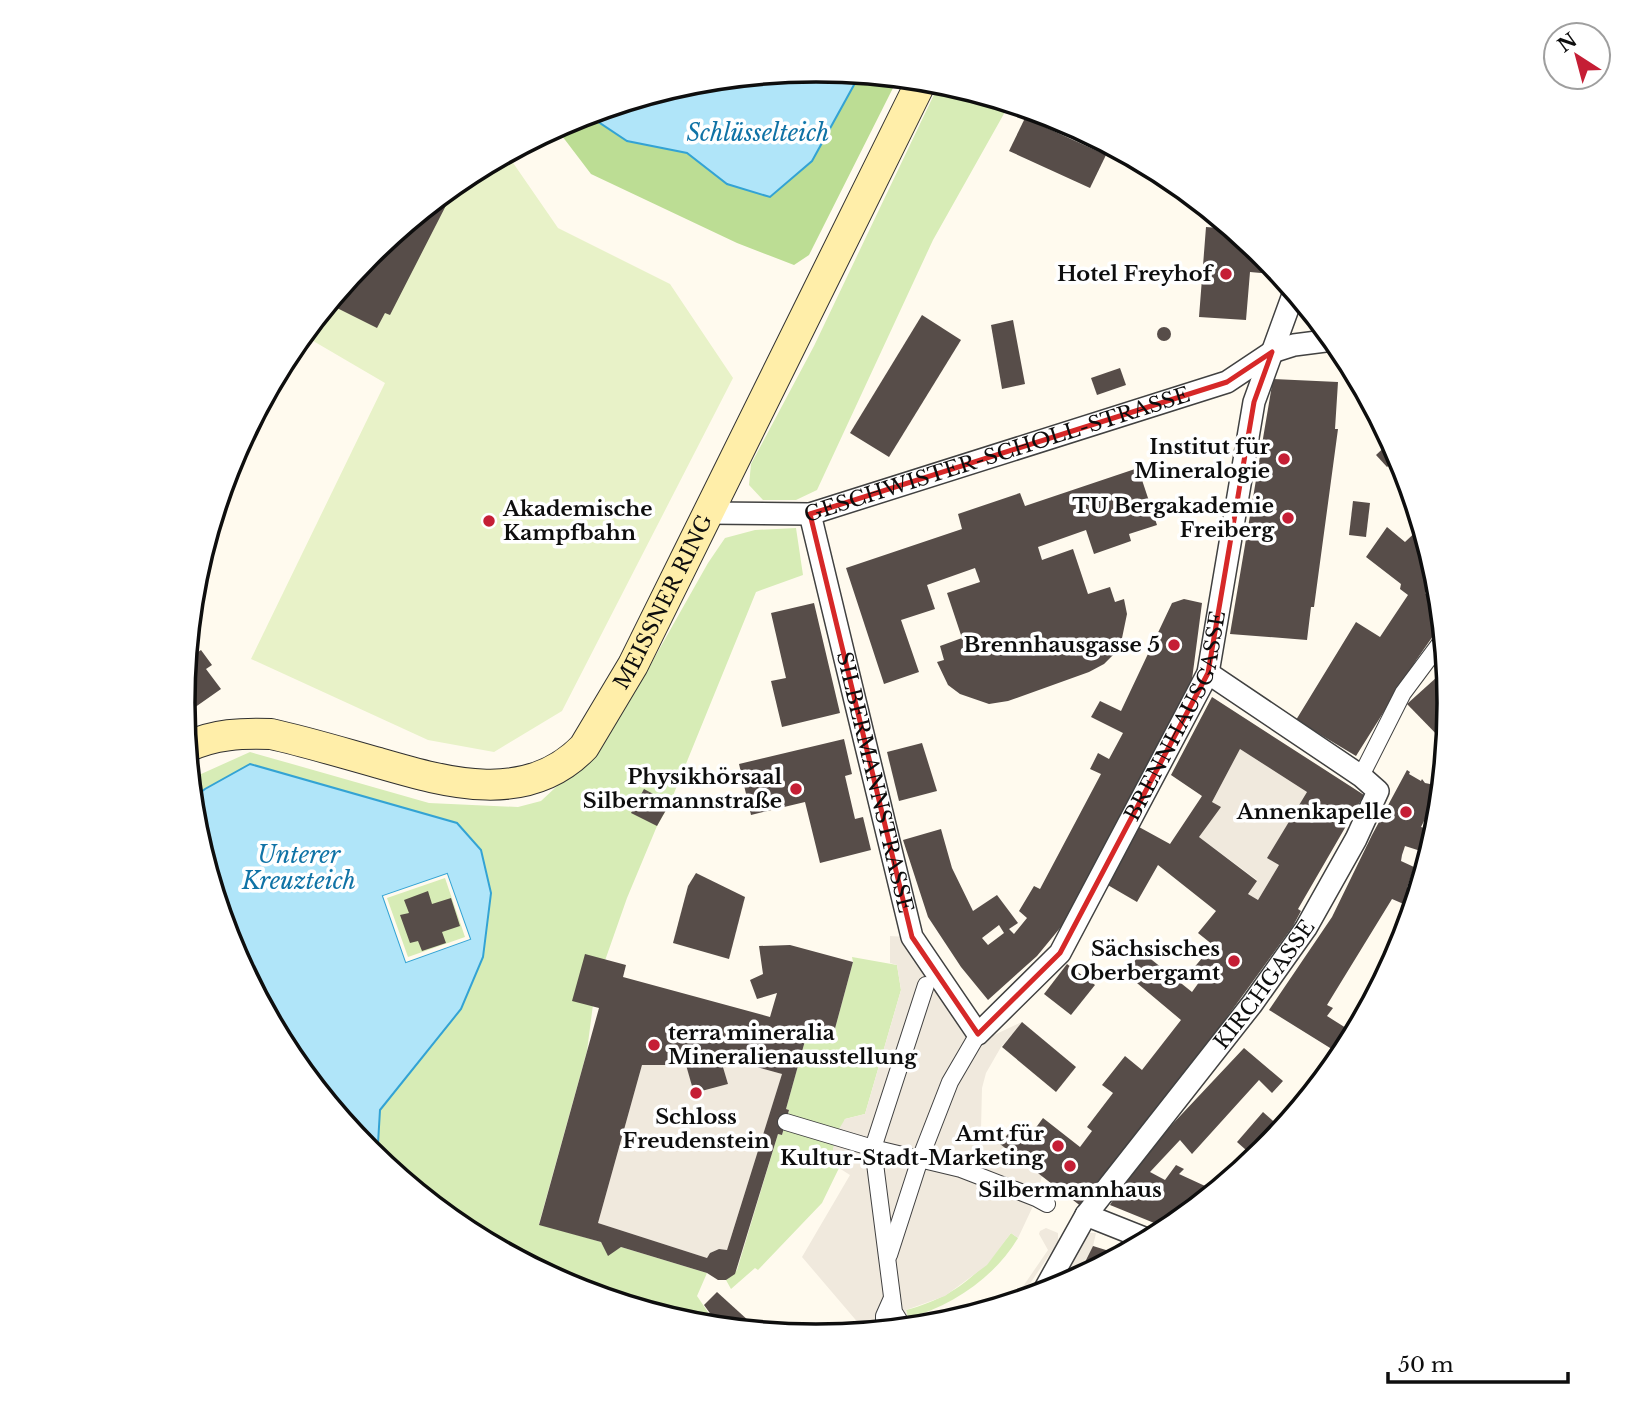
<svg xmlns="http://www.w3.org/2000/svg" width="1633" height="1407" font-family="'Libre Baskerville',serif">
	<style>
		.green { fill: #d7ecb6 }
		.forest { fill: #bcdd94 }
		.pitch { fill: #e8f2c8 }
		.plaza { fill: #f0e9dd }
		.water { fill: #b0e5f9; stroke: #33a3d4; stroke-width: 2; fill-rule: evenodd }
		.pier { fill: #fffaee; fill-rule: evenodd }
		.building { fill: #574d49; fill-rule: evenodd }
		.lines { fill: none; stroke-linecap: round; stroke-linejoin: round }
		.pedestrian-casing { stroke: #414141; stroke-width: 18 }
		.minor-casing { stroke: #414141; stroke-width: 24 }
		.secondary-casing { stroke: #303030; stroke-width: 32 }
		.pedestrian { stroke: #fff; stroke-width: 16 }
		.minor { stroke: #fff; stroke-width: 21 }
		.secondary { stroke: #ffeea9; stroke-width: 30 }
		.marked { fill: none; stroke: #d62828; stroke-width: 5; stroke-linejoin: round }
		.poi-dot { fill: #c51e35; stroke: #fff; stroke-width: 2.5 }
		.labels { text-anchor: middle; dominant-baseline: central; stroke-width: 7; stroke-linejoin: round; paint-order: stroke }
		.poi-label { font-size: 21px; font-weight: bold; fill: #0e0e0e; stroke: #fff; text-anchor: end }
		.street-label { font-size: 21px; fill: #0e0e0e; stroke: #fff }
		.water-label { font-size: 23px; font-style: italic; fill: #1073a6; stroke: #fff }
		.rim { fill: none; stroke: #0e0e0e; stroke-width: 3.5 }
	</style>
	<rect width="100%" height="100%" fill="#fffaee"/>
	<!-- green -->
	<g class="green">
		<polygon points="940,82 1010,103 933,240 817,490 796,500 763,500 749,485 751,464 814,346"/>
		<polygon points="796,528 803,575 756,592 670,803 657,826 627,898 595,989 587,1051 539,1224 601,1242 608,1255 621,1247 707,1273 697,1296 718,1327 693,1325 574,1289 464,1230 368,1151 290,1055 231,946 195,827 190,779 250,752 429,803 518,807 541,801 599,747 652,662 708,563 725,538 755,530"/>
		<polygon points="852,957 897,965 901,990 865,1114 845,1119 833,1158 839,1168 822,1203 758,1270 755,1268 731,1289 726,1280 737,1270 778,1134 782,1135 789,1110 786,1109 808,1030 833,1036 853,962"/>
		<path d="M1011,1233L1018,1238C994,1278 952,1306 908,1318L906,1310C956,1297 980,1273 1011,1233Z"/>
	</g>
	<!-- forest -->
	<polygon class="forest" points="860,74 898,78 809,255 794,265 737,243 591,174 556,128 574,118 592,113 595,119 627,141 687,153 727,184 812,161"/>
	<!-- pitch -->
	<polygon class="pitch" points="507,154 558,228 670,284 733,378 562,711 494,752 428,740 251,659 385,383 303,335 369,255 465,177"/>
	<!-- plaza -->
	<g class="plaza">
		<polygon points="1240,749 1307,792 1268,857 1279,865 1258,900 1248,894 1257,880 1199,837 1220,807 1212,802"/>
		<polygon points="890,936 906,937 978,1034 992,1036 1022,1022 1001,1047 986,1073 982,1088 981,1129 1042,1176 1034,1204 1018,1238 1011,1233 987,1265 945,1296 906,1310 908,1318 898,1321 893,1329 866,1332 802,1257 850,1175 839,1168 833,1158 833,1148 839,1129 845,1119 865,1114 901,990 897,965 890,963"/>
		<polygon points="720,1057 782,1074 727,1250 719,1249 710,1253 707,1258 598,1223 642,1065 686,1065 695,1093 728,1084"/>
		<polygon points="1046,1228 1058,1233 1058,1242 1027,1288 1012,1303 1004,1305 1024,1285 1048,1250 1039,1234 1040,1231"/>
		<polygon points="1090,1233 1096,1233 1093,1246 1074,1281 1053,1291 1083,1235"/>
	</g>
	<!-- water -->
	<g class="water">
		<polygon points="817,70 860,74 812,161 770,197 727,184 687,153 627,141 594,119 592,113 693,82"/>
		<path d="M250,764L457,823L481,850L491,893L483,957L461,1009L380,1110L378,1144L427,1199L368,1151L290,1055L231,946L195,827L192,799L205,789ZM447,874L470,939L406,962L383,896Z"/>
	</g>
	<!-- pier -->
	<path class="pier" d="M447,874L470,939L406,962L383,896ZM445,878L465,937L408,957L387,898Z"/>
	<!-- building -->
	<g class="building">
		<polygon points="1025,118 1106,155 1090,188 1009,151"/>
		<polygon points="458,182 390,315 385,313 377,328 329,304 369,255"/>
		<polygon points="1206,227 1232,229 1265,256 1273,266 1272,274 1250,272 1246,320 1199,317"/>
		<polygon points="922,315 961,340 889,457 850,433"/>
		<polygon points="1013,320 1025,384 1002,389 991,325"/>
		<circle cx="1164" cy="334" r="7"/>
		<polygon points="1120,368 1126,385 1097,395 1091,378"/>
		<polygon points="1273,379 1338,382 1335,429 1338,429 1314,607 1311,607 1307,640 1230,634"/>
		<polygon points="1391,441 1400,457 1387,467 1376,455"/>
		<polygon points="1138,468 1157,525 1129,534 1131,541 1094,554 1086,530 1038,547 1042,560 1073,549 1088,594 1110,587 1115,602 1124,599 1127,614 1121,643 1114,654 1104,664 1089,672 1008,701 989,704 960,694 948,685 937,662 944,660 940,646 962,638 947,593 980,582 975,568 927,585 935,609 901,620 919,672 884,684 846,568 962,529 958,514 1020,493 1025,506"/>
		<polygon points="1353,501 1370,503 1366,537 1349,535"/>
		<polygon points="1422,526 1438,580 1440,598 1428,590 1425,593 1440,604 1442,623 1417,659 1356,756 1296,720 1356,622 1380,637 1408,595 1400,589 1401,584 1366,557 1387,527 1405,542"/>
		<path d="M1184,599L1202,603L1191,687L1074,911L1037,956L988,1000L961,967L928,917L903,840L941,829L952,868L973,911L997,895L1018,923L1009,929L1014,934L1027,918L1019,911L1034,886L1040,889L1101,774L1090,769L1098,753L1109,759L1123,733L1091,717L1100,701L1121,711L1172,603ZM999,925L1004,933L988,945L982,938Z"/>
		<polygon points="814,603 840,713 782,727 771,681 786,678 771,613"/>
		<polygon points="189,645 195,654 201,650 212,665 206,669 221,689 184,715 183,703"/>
		<polygon points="1447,668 1450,704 1446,744 1407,704"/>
		<path d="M1212,697L1364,795L1298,909L1301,911L1293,926L1209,1042L1082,1207L1000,1144L1014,1126L1029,1137L1043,1118L1080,1147L1092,1131L1087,1127L1113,1093L1102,1085L1125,1056L1142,1070L1181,1020L1125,973L1142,952L1192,992L1202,978L1192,970L1213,945L1198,933L1216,911L1158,865L1137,902L1106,884L1139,827L1170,844L1202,796L1171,775ZM1240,749L1307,792L1267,858L1279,865L1258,900L1248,894L1257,881L1199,837L1221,807L1212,802Z"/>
		<polygon points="844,739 852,774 845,776 855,819 863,817 871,850 820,863 805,802 751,815 739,764"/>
		<polygon points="922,743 937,791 899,801 887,752"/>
		<polygon points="1407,770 1410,772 1409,774 1421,781 1422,779 1425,783 1435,785 1436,787 1433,788 1436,794 1439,794 1440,797 1436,797 1421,827 1436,832 1430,854 1405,846 1402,855 1401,861 1414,867 1407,888 1418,894 1413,908 1392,899 1327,1005 1333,1008 1327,1016 1346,1028 1349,1023 1358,1028 1343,1056 1269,1010 1332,917 1372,835"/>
		<polygon points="644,789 670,803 657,826 631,813"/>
		<polygon points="696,873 745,897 729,959 673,943 688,886"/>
		<polygon points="428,891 432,904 451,898 460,926 442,932 446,943 422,951 418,941 410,943 400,915 409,913 404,900"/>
		<path d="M790,945L853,962L833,1036L808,1030L786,1109L789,1110L782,1135L778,1134L735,1274L726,1280H718L707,1273L621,1247L608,1256L601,1242L539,1225L599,1008L572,1001L585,954L626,965L623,977L770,1017L777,993L757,999L750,980L763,974L759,946ZM720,1057L782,1074L727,1250L719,1249L710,1253L707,1258L598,1223L642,1065H686L694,1093L728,1084Z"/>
		<polygon points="1067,964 1095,985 1071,1015 1044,994"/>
		<polygon points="1022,1022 1076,1067 1056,1092 1002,1047"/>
		<polygon points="1244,1048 1283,1081 1272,1093 1259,1080 1192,1154 1180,1140 1150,1172 1165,1180 1176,1165 1184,1169 1179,1174 1216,1191 1169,1229 1110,1205 1134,1165"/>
		<polygon points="1263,1112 1281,1128 1255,1158 1237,1142"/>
		<polygon points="1093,1246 1122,1255 1074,1281 1085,1262"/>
		<polygon points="717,1292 761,1332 720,1327 704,1305"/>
	</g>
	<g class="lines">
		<!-- pedestrian casing -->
		<g class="pedestrian-casing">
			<g id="pedestrian">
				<polyline points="1361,776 1403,693 1444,638"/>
				<polyline points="786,1122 873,1148 961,1169 1036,1198 1047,1204"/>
				<polyline points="889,1255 920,1159 950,1082 978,1034"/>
				<polyline points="904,1328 894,1312 873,1148 926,985"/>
				<polyline points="884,1330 884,1316 892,1298"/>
			</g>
		</g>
		<!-- minor casing -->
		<g class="minor-casing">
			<g id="minor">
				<path id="s1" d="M708,513L810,514L1227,382L1272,352L1294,345L1333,340"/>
				<path id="s2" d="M810,514L912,937L978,1034L1060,953L1208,673L1254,402L1294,292"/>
				<polyline points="1086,1215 1149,1240"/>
				<path id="s3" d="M1042,1294L1086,1215L1252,1004L1306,928L1356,839L1378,791L1361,776L1208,673"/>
			</g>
		</g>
		<!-- secondary casing -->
		<g class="secondary-casing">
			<g id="secondary">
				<path id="s4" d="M187,747C214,734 242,733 271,734C307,742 343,753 379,763C448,783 527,806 584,747L633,665L922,80"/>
			</g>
		</g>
		<!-- pedestrian -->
		<use href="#pedestrian" class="pedestrian"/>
		<!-- minor -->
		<use href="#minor" class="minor"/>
		<!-- secondary -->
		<use href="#secondary" class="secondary"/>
	</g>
	<!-- marked area -->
	<path class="marked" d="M1272,352L1254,402L1208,673L1060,953L978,1034L912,937L810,514L1227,382Z"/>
	<!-- markers -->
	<g class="poi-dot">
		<circle cx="1226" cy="274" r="7"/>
		<circle cx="1284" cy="459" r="7"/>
		<circle cx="1288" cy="518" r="7"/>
		<circle cx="489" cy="521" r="7"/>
		<circle cx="1174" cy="645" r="7"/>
		<circle cx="796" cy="789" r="7"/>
		<circle cx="1406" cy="812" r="7"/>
		<circle cx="1234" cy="961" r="7"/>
		<circle cx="654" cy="1045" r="7"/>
		<circle cx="696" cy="1093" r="7"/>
		<circle cx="1058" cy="1146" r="7"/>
		<circle cx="1070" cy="1166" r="7"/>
	</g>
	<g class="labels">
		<!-- poi labels -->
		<g class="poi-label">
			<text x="1212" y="274">Hotel Freyhof</text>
			<text x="1270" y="447">Institut für<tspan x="1270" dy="24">Mineralogie</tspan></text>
			<text x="1274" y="506">TU Bergakademie<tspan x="1274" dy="24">Freiberg</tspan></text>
			<text x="503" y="509" text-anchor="start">Akademische<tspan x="503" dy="24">Kampfbahn</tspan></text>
			<text x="1160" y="645">Brennhausgasse 5</text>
			<text x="782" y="777">Physikhörsaal<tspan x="782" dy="24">Silbermannstraße</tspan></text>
			<text x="1392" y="812">Annenkapelle</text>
			<text x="1220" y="949">Sächsisches<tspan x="1220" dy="24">Oberbergamt</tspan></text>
			<text x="668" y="1033" text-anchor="start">terra mineralia<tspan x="668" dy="24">Mineralienausstellung</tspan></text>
			<text x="696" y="1117" text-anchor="middle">Schloss<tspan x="696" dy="24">Freudenstein</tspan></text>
			<text x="1044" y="1134">Amt für<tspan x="1044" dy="24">Kultur-Stadt-Marketing</tspan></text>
			<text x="1070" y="1190" text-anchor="middle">Silbermannhaus</text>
		</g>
		<!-- street labels -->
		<g class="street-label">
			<text stroke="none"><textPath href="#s1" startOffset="298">GESCHWISTER-SCHOLL-STRASSE</textPath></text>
			<text stroke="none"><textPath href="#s4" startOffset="581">MEISSNER RING</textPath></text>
			<text stroke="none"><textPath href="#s2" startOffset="933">BRENNHAUSGASSE</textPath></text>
			<text stroke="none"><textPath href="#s2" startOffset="276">SILBERMANNSTRASSE</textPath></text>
			<text stroke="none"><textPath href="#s3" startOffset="382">KIRCHGASSE</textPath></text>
		</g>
		<!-- water labels -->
		<g class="water-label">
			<text x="758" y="133">Schlüsselteich</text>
			<text x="299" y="855">Unterer<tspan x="299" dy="26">Kreuzteich</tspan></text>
		</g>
	</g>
	<!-- crop -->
	<path d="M0 0H1633V1407H0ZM195 703a621 621 0 1 1 1242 0a621 621 0 1 1-1242 0Z" fill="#fff" fill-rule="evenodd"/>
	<path class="rim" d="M195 703a621 621 0 1 1 1242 0a621 621 0 1 1-1242 0Z"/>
	<!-- north arrow -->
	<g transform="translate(1577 56) rotate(324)"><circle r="33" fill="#ffffff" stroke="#9f9f9f" stroke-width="2"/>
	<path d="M0-5L12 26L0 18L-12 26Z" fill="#c51e35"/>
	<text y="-10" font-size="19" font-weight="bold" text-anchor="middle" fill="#0e0e0e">N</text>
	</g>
	<!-- scale -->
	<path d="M1388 1372v10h180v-10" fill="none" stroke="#0e0e0e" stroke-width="3.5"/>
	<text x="1398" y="1372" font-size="21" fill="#0e0e0e" stroke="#ffffff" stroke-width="5" paint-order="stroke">50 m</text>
</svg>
